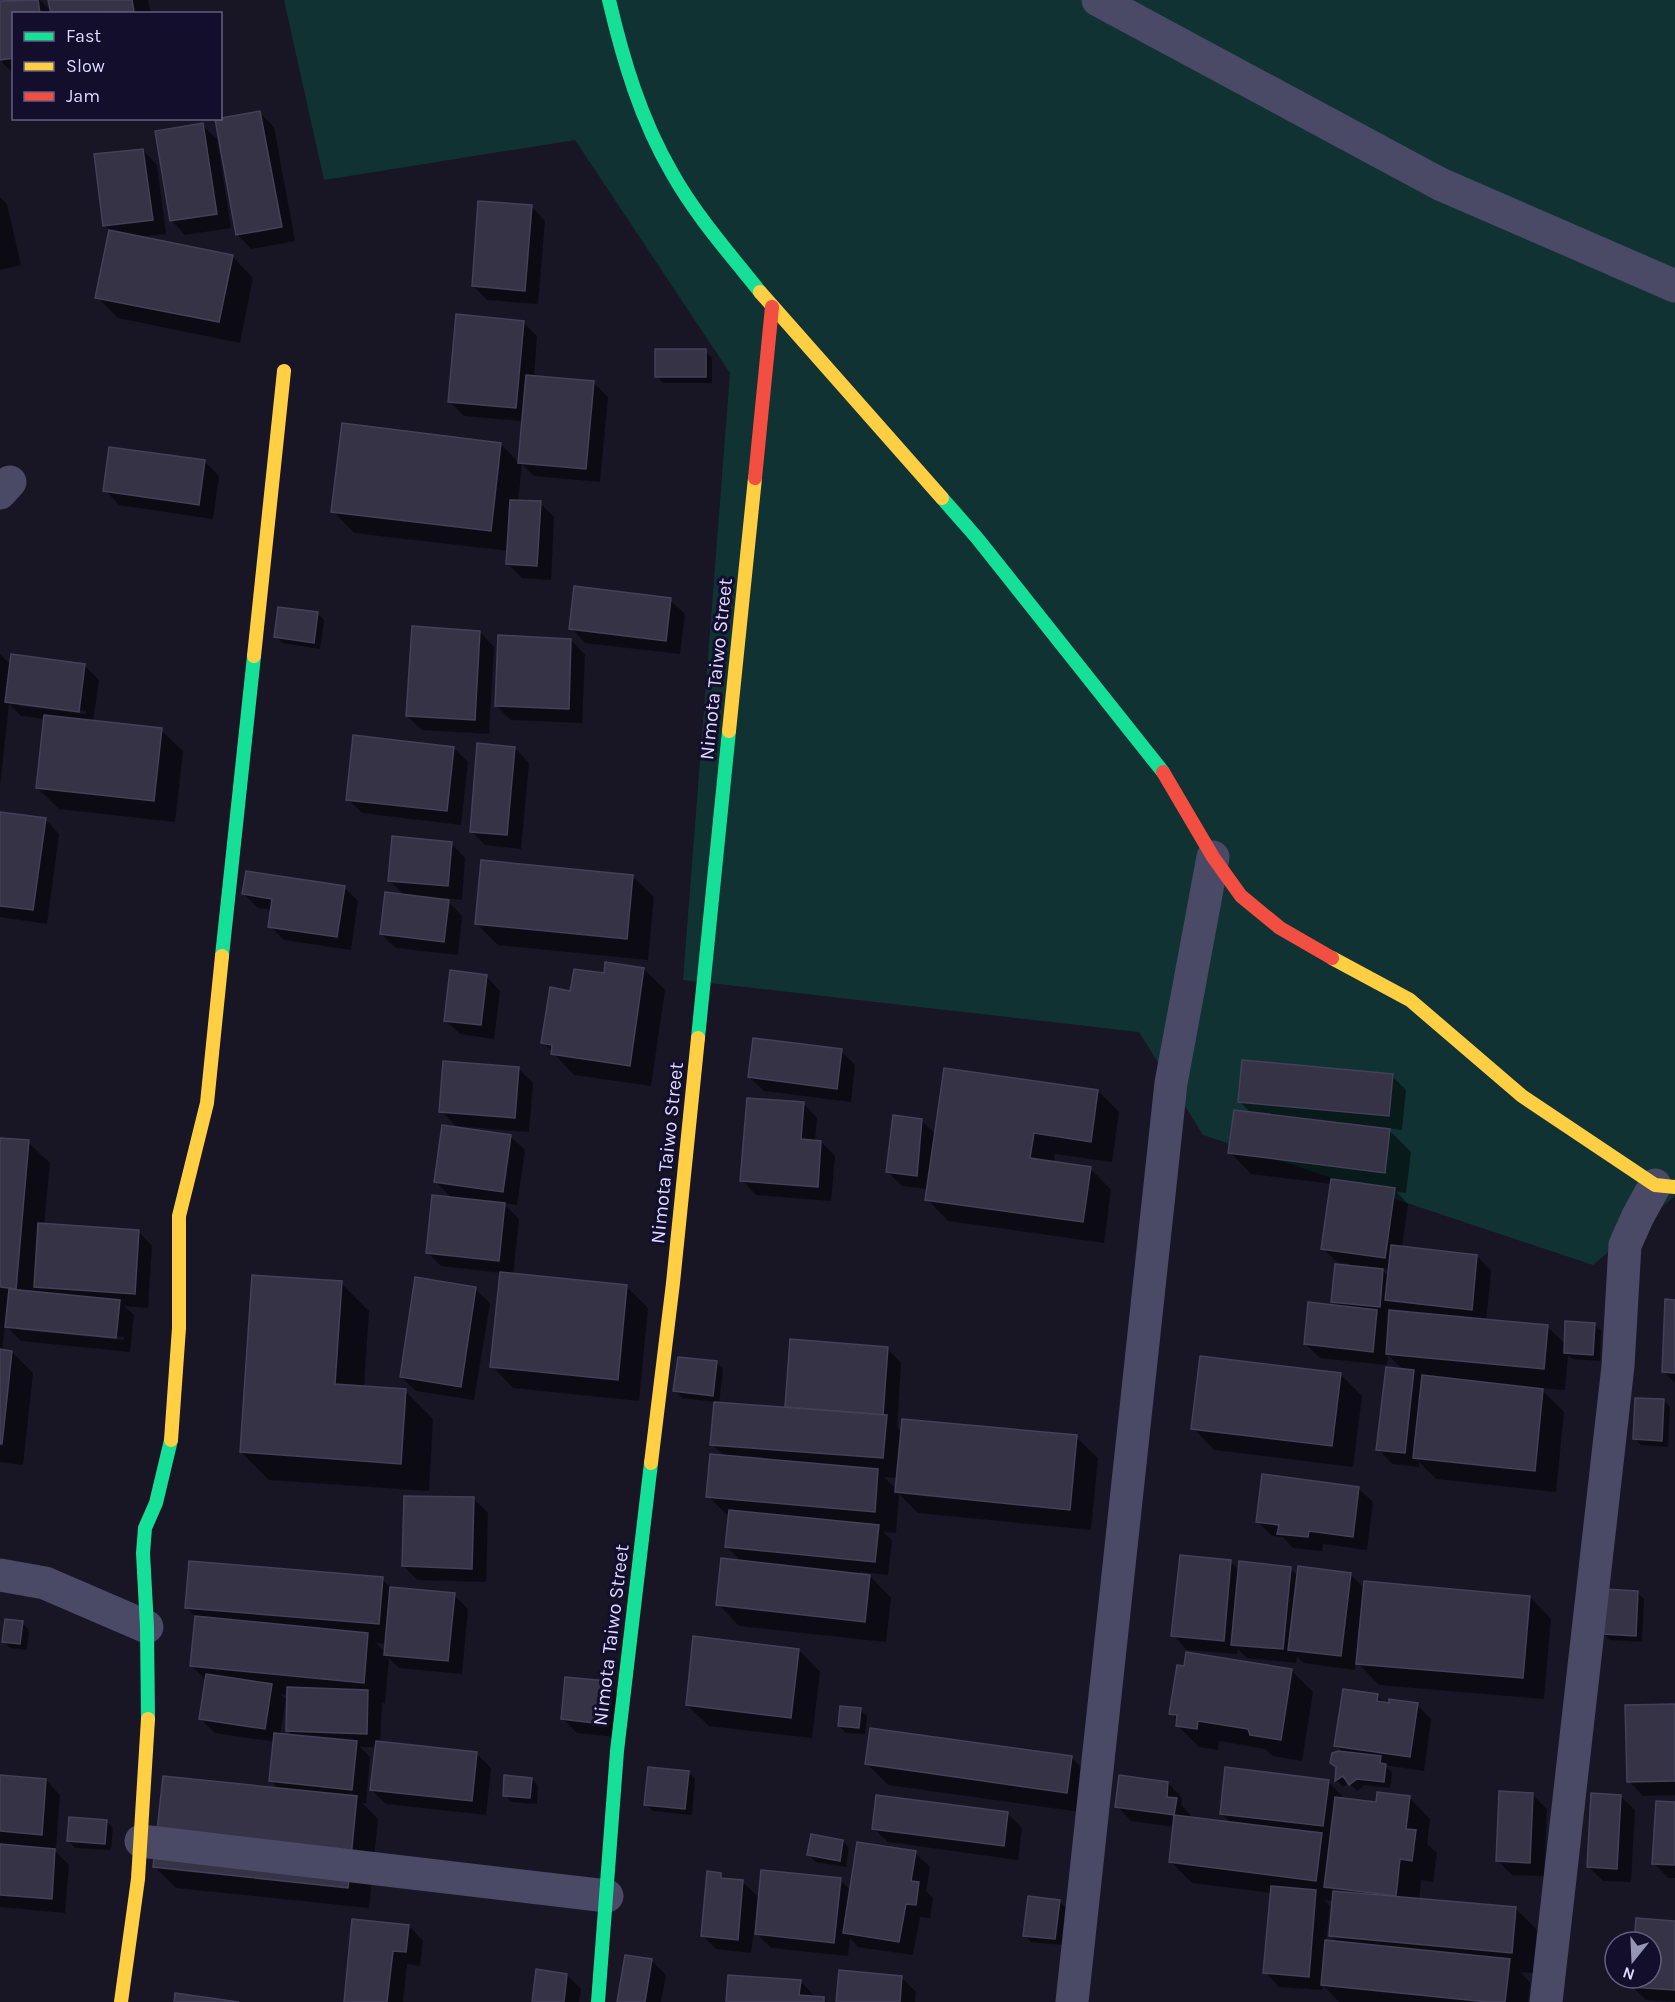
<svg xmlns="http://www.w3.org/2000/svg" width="1675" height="2002" font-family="Karla,sans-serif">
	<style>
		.green { fill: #113233 }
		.shadow { fill: #0007; fill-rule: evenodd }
		.building { fill: #363346; stroke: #444059; stroke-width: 1.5 }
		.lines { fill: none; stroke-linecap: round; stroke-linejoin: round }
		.street { stroke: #4a4966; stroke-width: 33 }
		.fast { stroke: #16e098; stroke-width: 14 }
		.slow { stroke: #ffcf43; stroke-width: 14 }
		.jam { stroke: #f24e42; stroke-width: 14 }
		.labels { text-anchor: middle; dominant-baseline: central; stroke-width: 6; stroke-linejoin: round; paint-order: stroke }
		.street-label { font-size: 20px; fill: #ddd9ff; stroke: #130e2c }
	</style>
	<rect width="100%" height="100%" fill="#181525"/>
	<!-- green -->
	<polygon class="green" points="284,0 1675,0 1675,1196 1593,1265 1203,1135 1139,1032 683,980 730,373 575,140 324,180"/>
	<!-- shadow -->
	<g class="shadow">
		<polygon points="13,0 40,0 53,13 50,0 148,0 151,14 14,14 14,74 0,60 0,2"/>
		<polygon points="260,113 274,127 295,241 251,249 237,234"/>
		<polygon points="202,125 217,139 231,228 185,235 171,220"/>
		<polygon points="143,150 157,165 166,234 139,237 232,256 253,278 240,343 118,318 97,297 110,231 104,225"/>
		<polygon points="0,197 7,204 21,265 0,270"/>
		<polygon points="531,206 545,221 538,304 487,300 473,286"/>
		<polygon points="523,322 537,336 534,377 593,382 608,397 600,482 534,476 522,464 518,502 540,503 554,517 551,580 522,578 508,564 509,551 354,533 333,511 501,444 520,464 523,421 464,416 450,402"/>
		<polygon points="705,351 712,358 712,383 663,383 657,376"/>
		<polygon points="205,462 219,476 213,519 119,505 105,490"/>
		<polygon points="670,600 685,614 680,654 585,643 571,628"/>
		<polygon points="317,613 324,620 320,649 283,643 276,637"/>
		<polygon points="480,632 494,647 489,734 422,730 407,716"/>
		<polygon points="571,640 585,655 582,723 511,720 496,706"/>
		<path d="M0,654L11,665L85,666L99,680L93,722L161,730L183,751L175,822L59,809L37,788L45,719L21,716L9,704L0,787ZM20,703L86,711V714L20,706Z"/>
		<polygon points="454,748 468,762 461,825 362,813 348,799"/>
		<polygon points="515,748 529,763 521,849 485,845 471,831"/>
		<polygon points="0,813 45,819 59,834 47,924 0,917"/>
		<polygon points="451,843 465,858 462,900 445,898 462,916 458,955 396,948 381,934 405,896 389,880"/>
		<polygon points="632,876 654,897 648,960 498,945 477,924"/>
		<polygon points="344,887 358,901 351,950 284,940 270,926 272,910 258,908 244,894"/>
		<polygon points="644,969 665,990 651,1086 574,1075 543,1042 572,992 605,975"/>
		<polygon points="486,976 500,991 494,1039 460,1034 445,1020"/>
		<polygon points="841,1051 855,1065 851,1102 764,1091 749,1077"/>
		<polygon points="519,1069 533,1083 529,1132 456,1126 441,1111"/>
		<path d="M1392,1076L1406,1090L1402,1130L1387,1128L1411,1152L1406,1193L1397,1192L1408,1204L1402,1248L1477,1256L1491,1271L1486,1321L1548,1327L1566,1345L1594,1324L1601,1331L1600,1361L1573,1359L1568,1355L1565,1390L1540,1388L1564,1412L1556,1492L1436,1479L1419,1462V1467L1392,1464L1378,1449L1404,1371L1388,1355L1387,1365L1320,1358L1305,1344L1339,1307L1333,1301L1348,1267L1349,1264L1337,1262L1322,1248L1332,1184L1251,1174L1230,1152L1252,1114L1240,1102ZM1381,1269L1390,1270L1389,1277Z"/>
		<polygon points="1098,1091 1119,1112 1112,1162 1055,1154 1054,1163 1090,1168 1111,1190 1104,1243 948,1221 927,1199 928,1189 902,1186 888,1172 922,1121 936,1135"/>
		<polygon points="803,1103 817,1118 815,1142 821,1142 835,1156 831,1201 756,1195 742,1180"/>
		<polygon points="510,1136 525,1150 517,1205 503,1203 519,1219 513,1275 627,1287 648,1308 639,1401 513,1388 492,1366 501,1273 441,1266 427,1252 453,1199 435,1181"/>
		<path d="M0,1139L28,1142L50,1163L44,1225L138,1231L152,1246L148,1308L124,1306L134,1315L130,1352L21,1341L5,1325L2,1351L12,1352L33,1373L23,1465L0,1462ZM20,1327L124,1337V1340L20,1330Z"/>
		<polygon points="341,1283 369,1311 364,1388 405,1391 433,1419 429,1491 269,1480 241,1452"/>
		<polygon points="475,1289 490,1303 474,1400 416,1391 401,1377"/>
		<polygon points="1675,1301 1675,1383 1664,1372"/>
		<path d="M887,1348L901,1363L897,1427L902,1433L1076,1437L1098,1458L1091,1530L918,1513L899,1494L896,1533L883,1532L892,1540L888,1575L860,1572L859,1575L870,1576L891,1598L886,1642L739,1626L718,1604L742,1562L727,1547L730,1518L708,1496L725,1457L712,1444L715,1402L682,1398L675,1391L716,1363L723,1369L719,1404L789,1409L787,1406ZM884,1477L898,1478L897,1490Z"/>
		<polygon points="1341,1375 1362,1396 1353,1467 1214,1450 1193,1428"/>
		<polygon points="1664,1401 1670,1407 1668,1447 1641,1445 1635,1438"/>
		<polygon points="1358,1488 1373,1502 1367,1550 1323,1544 1322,1551 1293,1548 1283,1537 1272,1536 1258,1522"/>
		<polygon points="474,1499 488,1513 486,1582 417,1580 403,1565"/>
		<polygon points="1230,1561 1239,1570 1290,1568 1298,1576 1350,1574 1365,1589 1530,1597 1551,1619 1544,1699 1379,1685 1356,1661 1355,1670 1304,1663 1297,1657 1296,1663 1247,1658 1238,1649 1237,1654 1187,1650 1173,1635"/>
		<path d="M382,1579L392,1589L454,1595L468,1609L462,1674L399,1668L389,1658L385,1704L382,1703L380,1743L477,1754L491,1768L486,1815L386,1804L372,1790L376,1747H360L370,1757L366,1803H362L378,1819L369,1908L176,1888L155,1867L279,1789L271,1781L275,1742L215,1733L200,1718L207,1681L192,1666L196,1617L187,1608ZM376,1643L386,1644L385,1652ZM280,1694L288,1695L287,1730L293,1737L280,1735L286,1699Z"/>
		<polygon points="1637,1592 1644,1599 1642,1642 1610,1640 1603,1633"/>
		<polygon points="22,1623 29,1630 27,1650 10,1648 4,1642"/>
		<polygon points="799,1650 820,1672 812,1738 709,1726 687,1705"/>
		<polygon points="1292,1671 1313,1692 1302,1761 1273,1756 1265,1749 1219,1741 1218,1750 1199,1747 1177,1725 1178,1721 1171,1713"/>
		<polygon points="606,1683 620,1697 616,1737 577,1733 563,1719"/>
		<polygon points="1377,1696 1385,1703 1417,1705 1431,1719 1424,1771 1384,1765 1392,1772 1390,1788 1365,1785 1357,1791 1349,1783 1343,1787 1337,1781 1338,1769 1332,1763 1343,1753 1336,1745"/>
		<polygon points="1675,1706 1675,1795 1643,1796 1629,1781"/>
		<polygon points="860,1710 867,1716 865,1734 846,1733 839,1726"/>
		<polygon points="1071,1757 1093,1779 1088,1813 888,1785 867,1764"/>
		<polygon points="688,1772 695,1779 692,1815 653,1811 646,1805"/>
		<polygon points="0,1777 46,1780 60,1795 56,1848 52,1848 69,1865 65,1913 0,1907"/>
		<polygon points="532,1779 538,1786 537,1804 511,1802 505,1795"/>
		<path d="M1328,1781L1342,1796V1799L1377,1803L1409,1797L1430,1819L1427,1844L1437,1853L1433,1882L1421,1880L1419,1900L1515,1908L1537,1930L1533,1973L1520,1972L1530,1982L1528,2002H1339L1323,1985L1322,1990L1279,1987L1265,1972L1272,1893L1192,1883L1170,1861L1174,1827L1131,1821L1117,1806L1168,1783L1182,1798L1181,1805L1190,1814V1818L1232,1824L1221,1813ZM1324,1900L1334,1901L1331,1936L1338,1943L1326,1942L1330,1906Z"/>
		<polygon points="1533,1795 1547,1809 1544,1876 1512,1875 1497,1860"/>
		<polygon points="1620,1796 1635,1810 1631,1882 1603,1881 1588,1866"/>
		<polygon points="1675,1804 1675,1878 1668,1878 1654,1863"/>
		<polygon points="1007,1813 1022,1828 1018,1860 888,1842 873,1828"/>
		<polygon points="106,1821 113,1828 111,1850 75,1848 69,1841"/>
		<polygon points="843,1841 849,1848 846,1867 816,1862 809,1855"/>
		<polygon points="915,1853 930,1867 926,1891 933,1898 930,1918 920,1917 913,1955 858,1947 850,1938 848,1956 771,1948 754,1931 751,1953 716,1949 702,1935 720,1875 726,1880 743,1882 760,1899 840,1880 851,1891"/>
		<polygon points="1059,1901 1066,1908 1062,1945 1031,1942 1025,1935"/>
		<polygon points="1675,1922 1675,2002 1646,2000 1632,1986 1633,1978 1651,1978 1651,1942 1636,1942"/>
		<polygon points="409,1926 423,1941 420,1966 407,1964 403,2002 346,2002"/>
		<polygon points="651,1960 666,1975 661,2002 619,2002"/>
		<polygon points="567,1975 581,1989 579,2002 534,2002"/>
		<polygon points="902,1978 916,1992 915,2002 838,2002"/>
		<polygon points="800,1981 817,1998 824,1999 827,2002 728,2002"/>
	</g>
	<!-- building -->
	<g class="building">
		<polygon points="38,0 40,14 14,14 14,58 0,60 0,1"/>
		<polygon points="48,0 132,0 134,12 51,14"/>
		<polygon points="260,111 282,227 236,235 215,119"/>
		<polygon points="203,123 217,214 170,221 155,131"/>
		<polygon points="143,149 153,220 103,226 94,154"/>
		<polygon points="478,201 532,205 525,291 472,286"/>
		<polygon points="109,230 233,255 219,322 95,298"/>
		<polygon points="456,314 524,321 516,408 448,402"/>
		<rect x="655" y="349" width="51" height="28"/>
		<polygon points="526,375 594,381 586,469 518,463"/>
		<polygon points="342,423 501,443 491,531 331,512"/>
		<polygon points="109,447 205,460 199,505 103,491"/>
		<polygon points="510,500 541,501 537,566 506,564"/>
		<polygon points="574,586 671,598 666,641 569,629"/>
		<polygon points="278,607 318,612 314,643 274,637"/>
		<polygon points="412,626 480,631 475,720 406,716"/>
		<polygon points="498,635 571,639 569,709 495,706"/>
		<polygon points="11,654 85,664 79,712 5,702"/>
		<polygon points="44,715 162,728 154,801 36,788"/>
		<polygon points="353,735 454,747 447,811 346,800"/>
		<polygon points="477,743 515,747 507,835 470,832"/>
		<polygon points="0,812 46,818 33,910 0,906"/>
		<polygon points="392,836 452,842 448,886 388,881"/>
		<polygon points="481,860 633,875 627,939 475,924"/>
		<polygon points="246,871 345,886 337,937 268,927 272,899 242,894"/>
		<polygon points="385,892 449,900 444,942 380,934"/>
		<polygon points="605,962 644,968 630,1066 551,1054 552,1045 541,1043 550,987 570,991 574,969 604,973"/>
		<polygon points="450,970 487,975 481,1025 444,1021"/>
		<polygon points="753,1038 842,1049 837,1089 748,1077"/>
		<polygon points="1242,1060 1393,1074 1389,1116 1238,1102"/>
		<polygon points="443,1061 519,1067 515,1118 439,1112"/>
		<polygon points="944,1068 1098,1090 1091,1142 1034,1133 1030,1158 1091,1167 1083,1222 925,1200"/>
		<polygon points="747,1098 804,1102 801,1139 821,1141 818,1187 740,1181"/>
		<polygon points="1234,1110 1390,1129 1385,1173 1228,1153"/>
		<polygon points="893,1115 922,1119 917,1176 886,1172"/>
		<polygon points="442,1125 511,1135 503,1192 434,1182"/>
		<polygon points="0,1138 29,1140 16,1289 0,1287"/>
		<polygon points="1331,1179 1395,1188 1385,1258 1321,1249"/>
		<polygon points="432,1195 505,1203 499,1261 426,1253"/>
		<polygon points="38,1223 139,1230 135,1294 34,1287"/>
		<polygon points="1391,1245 1477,1255 1472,1310 1385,1300"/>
		<polygon points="1335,1264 1383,1269 1380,1307 1331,1302"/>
		<polygon points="500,1272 627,1285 618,1380 490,1367"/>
		<polygon points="252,1275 342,1281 335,1384 406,1389 401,1464 240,1452"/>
		<polygon points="415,1277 476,1287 461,1387 400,1377"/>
		<polygon points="9,1289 120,1300 116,1338 5,1327"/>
		<polygon points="1665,1299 1675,1300 1675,1373 1662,1372"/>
		<polygon points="1308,1302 1377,1310 1373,1352 1304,1344"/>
		<polygon points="1389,1310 1548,1325 1544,1369 1386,1354"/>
		<polygon points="1565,1321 1595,1323 1593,1355 1564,1353"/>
		<polygon points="790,1339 888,1347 883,1415 785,1407"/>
		<polygon points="0,1349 12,1351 2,1444 0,1444"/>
		<polygon points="1200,1356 1341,1373 1332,1446 1191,1429"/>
		<polygon points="678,1357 717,1361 713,1396 673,1391"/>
		<polygon points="1386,1367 1414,1370 1405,1453 1376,1450"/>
		<polygon points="1422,1375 1543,1389 1535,1471 1413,1458"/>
		<polygon points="1635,1398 1664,1399 1662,1441 1633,1439"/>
		<polygon points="714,1402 887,1415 883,1458 710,1445"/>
		<polygon points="902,1419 1077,1435 1070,1510 895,1492"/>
		<polygon points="710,1454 878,1469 875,1512 706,1497"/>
		<polygon points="1262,1474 1359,1487 1353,1537 1309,1531 1308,1537 1277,1534 1279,1525 1256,1522"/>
		<polygon points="404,1496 474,1497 472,1569 402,1566"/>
		<polygon points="729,1510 879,1525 875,1562 725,1547"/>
		<polygon points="1180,1555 1231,1560 1224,1641 1171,1636"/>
		<polygon points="721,1558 870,1575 865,1622 716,1605"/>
		<polygon points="189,1561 383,1577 379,1624 185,1608"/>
		<polygon points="1239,1561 1291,1567 1283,1649 1231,1645"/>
		<polygon points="1298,1566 1351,1573 1341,1656 1288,1650"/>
		<polygon points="1364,1581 1530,1596 1523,1678 1356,1664"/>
		<polygon points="390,1587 455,1593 448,1661 384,1655"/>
		<polygon points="1604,1589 1638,1591 1636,1636 1602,1634"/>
		<polygon points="195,1616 368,1633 364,1683 190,1666"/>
		<polygon points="5,1619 23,1621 20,1644 2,1642"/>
		<polygon points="693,1636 799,1649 791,1718 686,1705"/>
		<polygon points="1186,1652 1292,1669 1281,1740 1250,1735 1248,1729 1198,1721 1197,1729 1176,1726 1177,1715 1169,1714 1177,1665 1184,1666"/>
		<polygon points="206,1674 272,1684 265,1729 199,1719"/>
		<polygon points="565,1677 607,1681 602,1724 561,1719"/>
		<polygon points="287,1687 368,1690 367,1734 286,1731"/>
		<polygon points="1343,1689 1378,1694 1377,1701 1389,1703 1389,1699 1418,1703 1410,1757 1334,1746"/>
		<polygon points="1675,1704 1675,1781 1627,1782 1625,1705"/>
		<polygon points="840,1706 861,1708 859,1728 838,1726"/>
		<polygon points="870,1728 1072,1756 1067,1793 865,1764"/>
		<polygon points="274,1733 357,1741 352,1790 269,1781"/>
		<polygon points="376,1741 477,1752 472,1801 370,1790"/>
		<polygon points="1338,1751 1381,1756 1380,1763 1386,1764 1384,1782 1357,1779 1349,1785 1343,1776 1335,1781 1336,1767 1330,1763 1332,1753"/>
		<polygon points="648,1767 689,1771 685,1809 644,1805"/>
		<polygon points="1225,1767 1329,1780 1323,1826 1220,1814"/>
		<polygon points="0,1775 46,1779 42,1835 0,1831"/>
		<polygon points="504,1775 532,1778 530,1798 503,1796"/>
		<polygon points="1119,1775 1168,1782 1167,1797 1177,1798 1174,1815 1115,1807"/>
		<polygon points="163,1776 357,1796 348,1888 153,1867"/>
		<polygon points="1499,1791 1533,1793 1530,1863 1496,1861"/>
		<polygon points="1377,1792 1410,1796 1406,1829 1416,1830 1412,1861 1400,1859 1396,1896 1324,1887 1335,1797 1376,1802"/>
		<polygon points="1591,1793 1621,1795 1617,1869 1587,1867"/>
		<polygon points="876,1795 1008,1812 1004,1846 872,1829"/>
		<polygon points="1656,1801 1675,1802 1675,1865 1652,1864"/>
		<polygon points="1174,1815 1322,1833 1316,1881 1169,1862"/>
		<polygon points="69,1817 107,1820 105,1844 67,1841"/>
		<polygon points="811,1834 843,1840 840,1861 807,1855"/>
		<polygon points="857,1842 916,1851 911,1881 919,1882 916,1905 906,1904 899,1942 843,1933"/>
		<polygon points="0,1844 55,1849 52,1899 0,1895"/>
		<polygon points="761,1870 841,1878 834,1943 755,1934"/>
		<polygon points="707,1871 721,1873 721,1878 743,1880 738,1940 701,1936"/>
		<polygon points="1271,1886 1316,1890 1309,1977 1263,1973"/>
		<polygon points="1333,1891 1516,1907 1512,1953 1329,1936"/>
		<polygon points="1028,1896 1060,1900 1055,1939 1023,1936"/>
		<polygon points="1636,1918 1675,1921 1675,1990 1630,1987 1631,1978 1651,1978 1651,1942 1634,1942"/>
		<polygon points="352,1919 409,1925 406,1952 393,1951 387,2002 344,2002"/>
		<polygon points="1325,1940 1510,1959 1505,2002 1488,2002 1321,1985"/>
		<polygon points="625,1955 652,1959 645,2002 617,2002"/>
		<polygon points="536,1969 567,1974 564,2002 532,2002"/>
		<polygon points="839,1970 902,1976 900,2002 836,2002"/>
		<polygon points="728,1975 801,1980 799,1995 824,1997 824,2002 726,2002"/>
		<polygon points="175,1993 239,2002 174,2002"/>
	</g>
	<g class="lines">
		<!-- street -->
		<g class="street">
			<polyline points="1098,0 1440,184 1675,286"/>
			<polyline points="0,493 10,482"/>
			<polyline points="0,1575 45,1583 147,1627"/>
			<polyline points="141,1841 607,1896"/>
			<polyline points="1072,2002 1171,1083 1213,857"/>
			<polyline points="1546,2002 1618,1366 1625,1245 1638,1216 1655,1185"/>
		</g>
		<!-- fast -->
		<g class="fast">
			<path d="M609,0C623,60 641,120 672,173C696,216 730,254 760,292"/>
			<polyline points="942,498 977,538 1163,772"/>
			<polyline points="222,956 254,656"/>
			<polyline points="698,1038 729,731"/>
			<polyline points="148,1719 147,1627 143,1553 145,1528 156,1503 171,1440"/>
			<polyline points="598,2002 617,1751 651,1463"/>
		</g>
		<!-- slow -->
		<g class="slow">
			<polyline points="760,292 942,498"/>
			<polyline points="254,656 284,371"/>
			<polyline points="729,731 755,478"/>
			<polyline points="1332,958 1410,1000 1522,1096 1655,1185 1675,1187"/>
			<polyline points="171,1440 179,1328 179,1216 207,1103 222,956"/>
			<polyline points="651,1463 673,1283 698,1038"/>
			<polyline points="121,2002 138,1879 148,1719"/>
		</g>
		<!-- jam -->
		<g class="jam">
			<polyline points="755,478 772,307"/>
			<polyline points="1163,772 1213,857 1241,896 1280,928 1332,958"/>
		</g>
	</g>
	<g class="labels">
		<!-- street labels -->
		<g class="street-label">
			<text transform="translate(716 669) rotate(-84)">Nimota Taiwo Street</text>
			<text transform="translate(667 1153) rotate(-84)">Nimota Taiwo Street</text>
			<text transform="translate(611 1635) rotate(-83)">Nimota Taiwo Street</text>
		</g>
	</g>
	<!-- legend -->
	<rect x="12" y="12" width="210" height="108" fill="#130e2c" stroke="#645f80" stroke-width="1.5"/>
	<rect x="24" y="32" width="30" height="9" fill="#16e098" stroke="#645f80" stroke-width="1.5"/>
	<text x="66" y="42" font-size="18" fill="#ddd9ff">Fast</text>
	<rect x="24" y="62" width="30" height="9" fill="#ffcf43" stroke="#645f80" stroke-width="1.5"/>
	<text x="66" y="72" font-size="18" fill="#ddd9ff">Slow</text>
	<rect x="24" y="92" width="30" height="9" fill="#f24e42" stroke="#645f80" stroke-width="1.5"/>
	<text x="66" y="102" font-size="18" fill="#ddd9ff">Jam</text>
	<!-- north arrow -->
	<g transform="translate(1633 1960) rotate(198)"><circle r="28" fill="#130e2c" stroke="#645f80" stroke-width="1.5"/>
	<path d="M0-4.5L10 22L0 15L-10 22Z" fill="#9894b3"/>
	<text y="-9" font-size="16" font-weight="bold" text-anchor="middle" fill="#ddd9ff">N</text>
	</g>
</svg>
